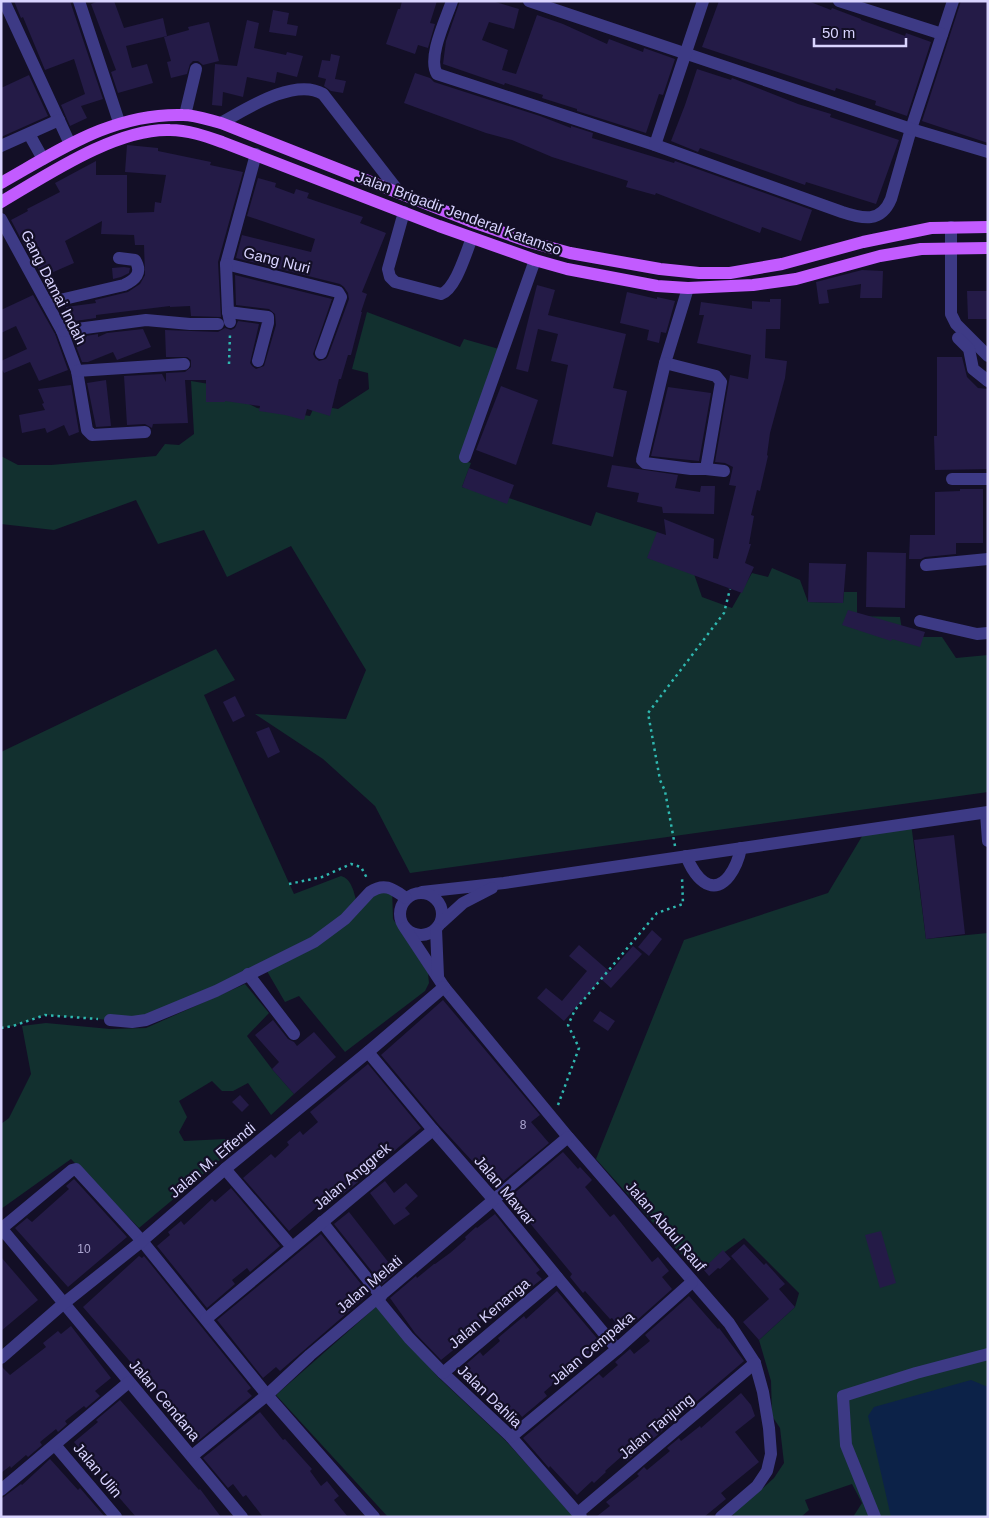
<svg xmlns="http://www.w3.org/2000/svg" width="989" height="1518" font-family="Helvetica,sans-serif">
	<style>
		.green { fill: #12302f }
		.water { fill: #0c2248 }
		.building { fill: #241b47 }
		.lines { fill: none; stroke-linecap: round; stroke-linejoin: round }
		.path { stroke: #2fb8b0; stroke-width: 2.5; stroke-dasharray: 2.5 4; stroke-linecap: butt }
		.minor { stroke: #3d3a85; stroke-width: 12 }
		.major { stroke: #c25bff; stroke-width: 12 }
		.labels { text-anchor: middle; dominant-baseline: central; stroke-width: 4.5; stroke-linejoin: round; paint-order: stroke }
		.number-label { font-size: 12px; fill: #aca6d1 }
		.street-label { font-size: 15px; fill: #d9d4ff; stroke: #130f26 }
	</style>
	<rect width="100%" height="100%" fill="#130f26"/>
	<!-- green -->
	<g class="green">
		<polygon points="367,312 460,347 464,339 499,349 460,459 471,463 462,487 509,498 591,526 596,512 657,532 694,574 702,597 732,608 752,573 768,577 772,568 800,580 808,602 843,603 844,592 857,592 857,616 900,617 903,637 942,637 956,658 988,655 988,792 410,873 375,806 323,759 255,714 346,719 366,670 291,546 227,577 204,530 158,544 136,500 54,530 1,524 1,456 18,465 51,465 156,456 165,444 179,445 194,434 191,381 209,384 257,408 310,416 315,405 338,409 369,389 368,373 352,369"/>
		<path d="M216,649L235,680L204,695L294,894L341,876C352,879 354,893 357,903L370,892L392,888L393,919L428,973L429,983L425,991L345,1052L299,996L285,1002L264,966L146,1020H110L45,1015L13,1026L1,1028V752Z"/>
		<polygon points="911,823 926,939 988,933 988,1517 853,1517 862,1503 852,1484 805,1500 809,1510 801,1517 735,1517 731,1512 763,1488 774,1478 784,1463 780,1428 772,1416 771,1381 759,1340 795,1307 799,1293 744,1238 697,1272 596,1159 684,940 828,893 864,833"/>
		<polygon points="245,984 269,1013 247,1036 272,1069 294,1094 271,1115 248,1083 233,1091 222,1091 212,1081 179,1101 187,1117 179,1132 184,1141 246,1138 139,1228 71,1159 1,1209 1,1124 9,1118 31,1074 22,1026 46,1023 110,1029 146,1028"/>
		<polygon points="377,1306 438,1377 506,1441 574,1517 388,1517 276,1395"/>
	</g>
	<!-- water -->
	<polygon class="water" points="971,1380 988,1387 988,1517 891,1517 868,1416 874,1407"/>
	<!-- building -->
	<g class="building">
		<polygon points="14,1 70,1 103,99 81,106 87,118 70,126 61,105 85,94 74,59 45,70 23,17 21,18"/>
		<polygon points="99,1 114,1 124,28 163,18 167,36 126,46 132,68 147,64 153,83 118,93 111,72 116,70 91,4"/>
		<polygon points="402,1 437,1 430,23 435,24 428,48 418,45 415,54 386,44 398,9 400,9"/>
		<polygon points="460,1 492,1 519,9 514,29 489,22 482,40 508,50 502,70 516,74 537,15 563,24 607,44 609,39 643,52 644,48 675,59 663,95 659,94 646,133 577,111 577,109 542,98 543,95 505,83 504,85 443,64 446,41"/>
		<polygon points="719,1 808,1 831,10 832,8 861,19 861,20 905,36 906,33 931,42 907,116 875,105 876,101 836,88 835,91 702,47"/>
		<polygon points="961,1 988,1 988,143 922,121"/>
		<polygon points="273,10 289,13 287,24 298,26 296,36 269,32"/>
		<polygon points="247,20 259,23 254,48 286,55 287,52 303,56 297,77 277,72 275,83 247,77 243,97 223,92 222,106 212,105 215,64 237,66"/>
		<polygon points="209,22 219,61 203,65 198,61 193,61 190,64 187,74 171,78 167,62 171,61 164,37 189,30 188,27"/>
		<polygon points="331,54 340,56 335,79 346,81 343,93 331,91 324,86 326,79 318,77 322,60 330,61"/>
		<polygon points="697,69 731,80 732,78 798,104 831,114 830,117 899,140 876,204 806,182 805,185 700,148 698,152 671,141 685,105"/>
		<polygon points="415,73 430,78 434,82 540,116 571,128 571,126 593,133 592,138 674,163 675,161 812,210 801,241 762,227 760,233 656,193 655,195 626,187 628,181 552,157 512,140 486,133 404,103"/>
		<polygon points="29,75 48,116 1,137 1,88"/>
		<polygon points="127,145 158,148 158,151 211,162 210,165 243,172 218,262 221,317 191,316 190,306 170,307 170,306 96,315 96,318 68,322 66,307 96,303 95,300 128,292 140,284 145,275 144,245 135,245 134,235 101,234 102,221 65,241 74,263 42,277 34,259 32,260 11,220 28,211 27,209 60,192 55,183 96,161 96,175 127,175 127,213 154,212 155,202 161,203 166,175 125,172"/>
		<polygon points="258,178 276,183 275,187 294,194 296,189 309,193 307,198 363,217 360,223 386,233 362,292 367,294 361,312 362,312 351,355 348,355 341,379 339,379 330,416 307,409 304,420 285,415 259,411 260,406 225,401 225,402 206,402 206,380 185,380 188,423 153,424 152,428 145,424 127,425 124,376 162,374 166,382 166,373 185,372 191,367 191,360 187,357 166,357 165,330 218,332 225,328 231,330 235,328 238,321 259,324 250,363 252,366 256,369 264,366 276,325 275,314 269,309 236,305 235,275 332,299 313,354 315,358 319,361 326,359 328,356 349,299 348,293 344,287 340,284 236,258 242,235 311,252 315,239 247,216"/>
		<polygon points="124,267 130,268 129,273 121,277 113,279 112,268"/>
		<polygon points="862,270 883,271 882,298 860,298 861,284 827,290 829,303 819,304 816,282"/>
		<polygon points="537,285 555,290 548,315 626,334 613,388 627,391 613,457 552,444 568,365 551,361 558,334 538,329 528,372 516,369"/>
		<polygon points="967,291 988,291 988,319 968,319"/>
		<polygon points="627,292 657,299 657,297 675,301 666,333 661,332 659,343 647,340 649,330 620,323"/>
		<polygon points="33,295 55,334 68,370 39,381 30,362 4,373 1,368 1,361 27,349 16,326 1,333 1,310"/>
		<polygon points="770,299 781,299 780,329 766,329 765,358 787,361 785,378 770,433 767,455 768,456 760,491 757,490 751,515 754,516 749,544 751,544 745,563 754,567 742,593 647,558 657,532 666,535 664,519 714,539 713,558 718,559 736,486 729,485 733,467 725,463 715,462 730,375 748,379 751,355 697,343 704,315 699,315 701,302 752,309 752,301 770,302"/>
		<polygon points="143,329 151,347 117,360 113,352 88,362 82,362 73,338 98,334 98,337 107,333"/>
		<polygon points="937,357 962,357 967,377 978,388 988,389 988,469 935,470 934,436 937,436"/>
		<polygon points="106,380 111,426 96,427 87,383"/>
		<polygon points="71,385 79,432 69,436 64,425 47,433 45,428 22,433 19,415 45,410 42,404 44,403 38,389"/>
		<polygon points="501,386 538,400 516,465 476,450"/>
		<polygon points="668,387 711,393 699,461 651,456"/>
		<polygon points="612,465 678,475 675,488 700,492 701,486 715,486 714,514 663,513 662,507 637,502 639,493 607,487"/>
		<polygon points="469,468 514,485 507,504 462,487"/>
		<polygon points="960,489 983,489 983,543 956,543 956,554 925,557 921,559 909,559 910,535 935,535 935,492 960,491"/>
		<polygon points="867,552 906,553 905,608 866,607"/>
		<polygon points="809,563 846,564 843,603 808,602"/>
		<polygon points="848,610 925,632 920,647 892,639 891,641 842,625"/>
		<polygon points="235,696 245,716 233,722 223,702"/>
		<polygon points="269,727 280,752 268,758 256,732"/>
		<polygon points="954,835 965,934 926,939 914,840"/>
		<polygon points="652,930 662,939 649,956 638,947"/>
		<polygon points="579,945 610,972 633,946 642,954 611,988 601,979 564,1021 537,998 546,988 562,1001 587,971 569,956"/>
		<polygon points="443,1000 540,1115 531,1122 549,1143 496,1187 439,1125 381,1055"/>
		<polygon points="600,1011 615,1021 608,1031 593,1021"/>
		<polygon points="273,1020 288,1039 294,1042 297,1046 314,1032 336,1057 294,1094 272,1069 279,1062 255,1035"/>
		<polygon points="368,1064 421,1128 393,1152 389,1148 375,1159 354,1178 358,1182 343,1194 339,1190 331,1195 289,1231 243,1178 271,1154 275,1158 289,1145 287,1142 300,1131 303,1135 318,1122 310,1112"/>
		<polygon points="240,1095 249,1105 242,1112 232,1102"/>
		<polygon points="563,1152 578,1169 580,1167 592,1180 585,1187 610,1217 614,1214 652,1262 658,1257 669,1271 662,1277 672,1289 635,1322 634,1321 622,1331 612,1318 610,1319 585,1291 583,1293 570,1277 572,1274 524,1216 526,1214 511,1196"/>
		<polygon points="74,1179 127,1237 68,1287 15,1228 27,1218 32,1222 69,1189 66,1186"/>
		<polygon points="385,1181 394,1193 406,1183 418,1196 405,1208 410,1214 394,1225 370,1193"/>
		<polygon points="231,1188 280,1246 250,1272 247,1268 232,1280 235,1284 207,1308 157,1246 170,1235 168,1232 181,1221 184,1225 212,1199 215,1202"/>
		<polygon points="349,1212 396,1272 382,1284 334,1224"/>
		<polygon points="495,1214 540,1270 536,1273 542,1279 492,1318 489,1314 475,1326 478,1330 441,1360 415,1333 390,1298 416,1276 417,1278 434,1264 435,1264 450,1253 466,1239 465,1237 476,1227 477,1228"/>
		<polygon points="881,1231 896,1283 880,1288 865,1235"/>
		<polygon points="321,1234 369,1294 280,1371 276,1367 263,1378 217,1320"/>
		<polygon points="744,1244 764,1265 766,1263 785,1284 779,1289 795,1307 759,1340 743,1322 769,1299 731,1256"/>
		<polygon points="723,1250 731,1259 720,1269 718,1268 709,1276 703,1269"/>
		<polygon points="139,1256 142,1258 144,1256 251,1388 247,1391 252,1396 198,1441 162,1398 163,1397 149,1380 147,1381 83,1307"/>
		<polygon points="1,1257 38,1300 1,1331"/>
		<polygon points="557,1291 601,1343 544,1392 547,1396 522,1417 518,1412 508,1420 463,1367 480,1352 483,1356 500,1341 498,1338 524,1316 526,1319"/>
		<polygon points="689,1296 718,1329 719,1328 744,1361 627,1461 622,1456 605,1471 606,1472 594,1483 592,1481 577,1495 550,1466 549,1468 523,1438 599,1374 603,1378 618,1365 615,1362 630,1349 634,1354 650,1341 645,1335"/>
		<polygon points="71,1326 111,1378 95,1391 100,1396 86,1408 84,1406 65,1421 67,1424 58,1432 56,1429 40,1442 42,1445 28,1457 26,1455 11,1468 10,1466 1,1473 1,1366 10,1375 46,1347 43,1343 58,1331 61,1334"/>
		<polygon points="741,1393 751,1405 755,1416 735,1432 759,1462 721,1493 726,1499 704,1517 596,1517 610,1506 606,1502 639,1476 637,1474 644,1467 647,1470 670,1451 667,1448 679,1438 681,1441 700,1426 701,1428"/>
		<polygon points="120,1400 199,1490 200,1489 221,1517 136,1517 110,1487 111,1486 74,1442 98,1422 96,1420"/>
		<polygon points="260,1412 283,1440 285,1439 312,1469 310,1471 321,1486 327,1481 339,1496 334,1500 348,1517 263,1517 246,1495 243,1497 233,1484 228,1488 203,1458"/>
		<polygon points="50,1459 78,1490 80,1488 105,1517 1,1517 1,1499 21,1484 22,1485"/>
	</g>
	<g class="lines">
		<!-- path -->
		<g class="path">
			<polyline points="229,364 230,334"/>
			<polyline points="675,846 665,791 660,780 648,713 724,613 730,589"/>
			<polyline points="289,884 322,877 351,864 361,867 368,880"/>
			<polyline points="1,1028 13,1026 45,1015 98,1019"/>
			<polyline points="558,1105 579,1048 568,1025 575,1010 657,913 683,904 682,877"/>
		</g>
		<!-- minor -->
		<g class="minor">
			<polyline points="4,1 70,144"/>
			<polyline points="79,1 119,122"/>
			<path d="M452,1C446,19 427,58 437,74L655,145L842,212C863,219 881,223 891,199L911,129L953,1"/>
			<polyline points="529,1 911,129 988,152"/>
			<polyline points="839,1 942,34"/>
			<polyline points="185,115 196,69"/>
			<path d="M221,123C246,109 295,77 323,94L399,192"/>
			<polyline points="29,134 43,159"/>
			<polyline points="655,145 703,1"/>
			<polyline points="1,146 59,120"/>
			<polyline points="256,154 226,264 338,292 341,297 321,353"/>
			<path d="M404,212L388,269L390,277L395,282L441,294C456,289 466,252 472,238"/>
			<polyline points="1,219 62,331 77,371 87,430 92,435 145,432"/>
			<polyline points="951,227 951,314 956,324 988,356"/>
			<polyline points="226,264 228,312 230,322"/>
			<polyline points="688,288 665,363 716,376 721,382 706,469 724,471"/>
			<path d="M47,303L124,285C135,280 143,273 135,260L119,258"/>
			<polyline points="228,312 268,317 268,323 258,361"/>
			<polyline points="62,331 146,320 190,324 218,324"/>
			<polyline points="958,338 969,349 973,369 988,381"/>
			<polyline points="665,363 642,460 645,463 691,469 706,469"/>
			<polyline points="77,371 184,364"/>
			<polyline points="465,457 535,260"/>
			<polyline points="952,479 988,479"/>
			<polyline points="926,565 988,559"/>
			<polyline points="920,621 977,634 988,633"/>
			<polyline points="986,813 988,841"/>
			<path d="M686,856C690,865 695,876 704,882C725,896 738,863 741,848"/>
			<polyline points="422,892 504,883 988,812"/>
			<circle cx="421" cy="914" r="21"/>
			<polyline points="441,923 463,903 492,888"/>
			<polyline points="405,928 444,987 568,1137 729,1323 755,1363 763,1392 769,1428 771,1454 767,1471 757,1486 721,1517"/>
			<polyline points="436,929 438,976"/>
			<polyline points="248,974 294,1034"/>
			<path d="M110,1020L132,1022L146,1020L216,991L314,942L345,919L370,892C385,882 393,889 406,898"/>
			<polyline points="368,1052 433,1130 493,1199 557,1277 617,1349"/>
			<polyline points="225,1169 292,1247"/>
			<polyline points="322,1222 381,1296"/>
			<polyline points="1,1229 72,1170 76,1169 142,1241 267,1395 374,1517"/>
			<polyline points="2,1229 242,1517"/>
			<polyline points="377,1299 409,1338 443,1373 511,1437 581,1517"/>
			<polyline points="206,1319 433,1130"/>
			<polyline points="1,1358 63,1304 142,1241 225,1169 368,1052 444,987"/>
			<polyline points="443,1373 557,1277"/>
			<polyline points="511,1437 617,1349 692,1282"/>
			<polyline points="55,1445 116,1517"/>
			<polyline points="192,1456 267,1395 310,1355 568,1137"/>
			<polyline points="1,1490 129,1382"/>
			<polyline points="578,1513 755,1363"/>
			<polyline points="875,1517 846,1445 843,1396 916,1373 988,1354"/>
		</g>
		<!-- major -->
		<g class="major">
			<path d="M1,183C60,150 112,113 183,115C195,115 209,120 221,123L470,221L530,242L570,253L660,269L699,273H730L782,264L863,242L931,228L988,227"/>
			<path d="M1,202C47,175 116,128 170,130C188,130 205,136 222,142L439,226L535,260L567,269L657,286L688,288L753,285L796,279L880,256L921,249L988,248"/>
		</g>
	</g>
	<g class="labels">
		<!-- number labels -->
		<g class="number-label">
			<text x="523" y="1125">8</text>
			<text x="84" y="1249">10</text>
		</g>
		<!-- street labels -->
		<g class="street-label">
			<text transform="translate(459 213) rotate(20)">Jalan Brigadir Jenderal Katamso</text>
			<text transform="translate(277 260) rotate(14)">Gang Nuri</text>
			<text transform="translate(54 287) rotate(63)">Gang Damai Indah</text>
			<text transform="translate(212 1160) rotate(-40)">Jalan M. Effendi</text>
			<text transform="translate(352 1176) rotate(-40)">Jalan Anggrek</text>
			<text transform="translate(505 1190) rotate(50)">Jalan Mawar</text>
			<text transform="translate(666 1226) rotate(49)">Jalan Abdul Rauf</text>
			<text transform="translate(369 1284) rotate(-40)">Jalan Melati</text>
			<text transform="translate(489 1313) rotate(-40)">Jalan Kenanga</text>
			<text transform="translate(592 1348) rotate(-40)">Jalan Cempaka</text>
			<text transform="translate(490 1396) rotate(44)">Jalan Dahlia</text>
			<text transform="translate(165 1400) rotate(50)">Jalan Cendana</text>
			<text transform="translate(656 1426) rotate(-40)">Jalan Tanjung</text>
			<text transform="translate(98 1470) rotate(50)">Jalan Ulin</text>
		</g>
	</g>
	<!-- border -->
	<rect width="989" height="1518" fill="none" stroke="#d9d4ff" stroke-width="5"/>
	<!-- scale -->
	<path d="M814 38v8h92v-8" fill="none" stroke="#d9d4ff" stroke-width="2.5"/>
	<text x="822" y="38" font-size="15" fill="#d9d4ff" stroke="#130f26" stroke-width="4" paint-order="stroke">50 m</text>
</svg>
